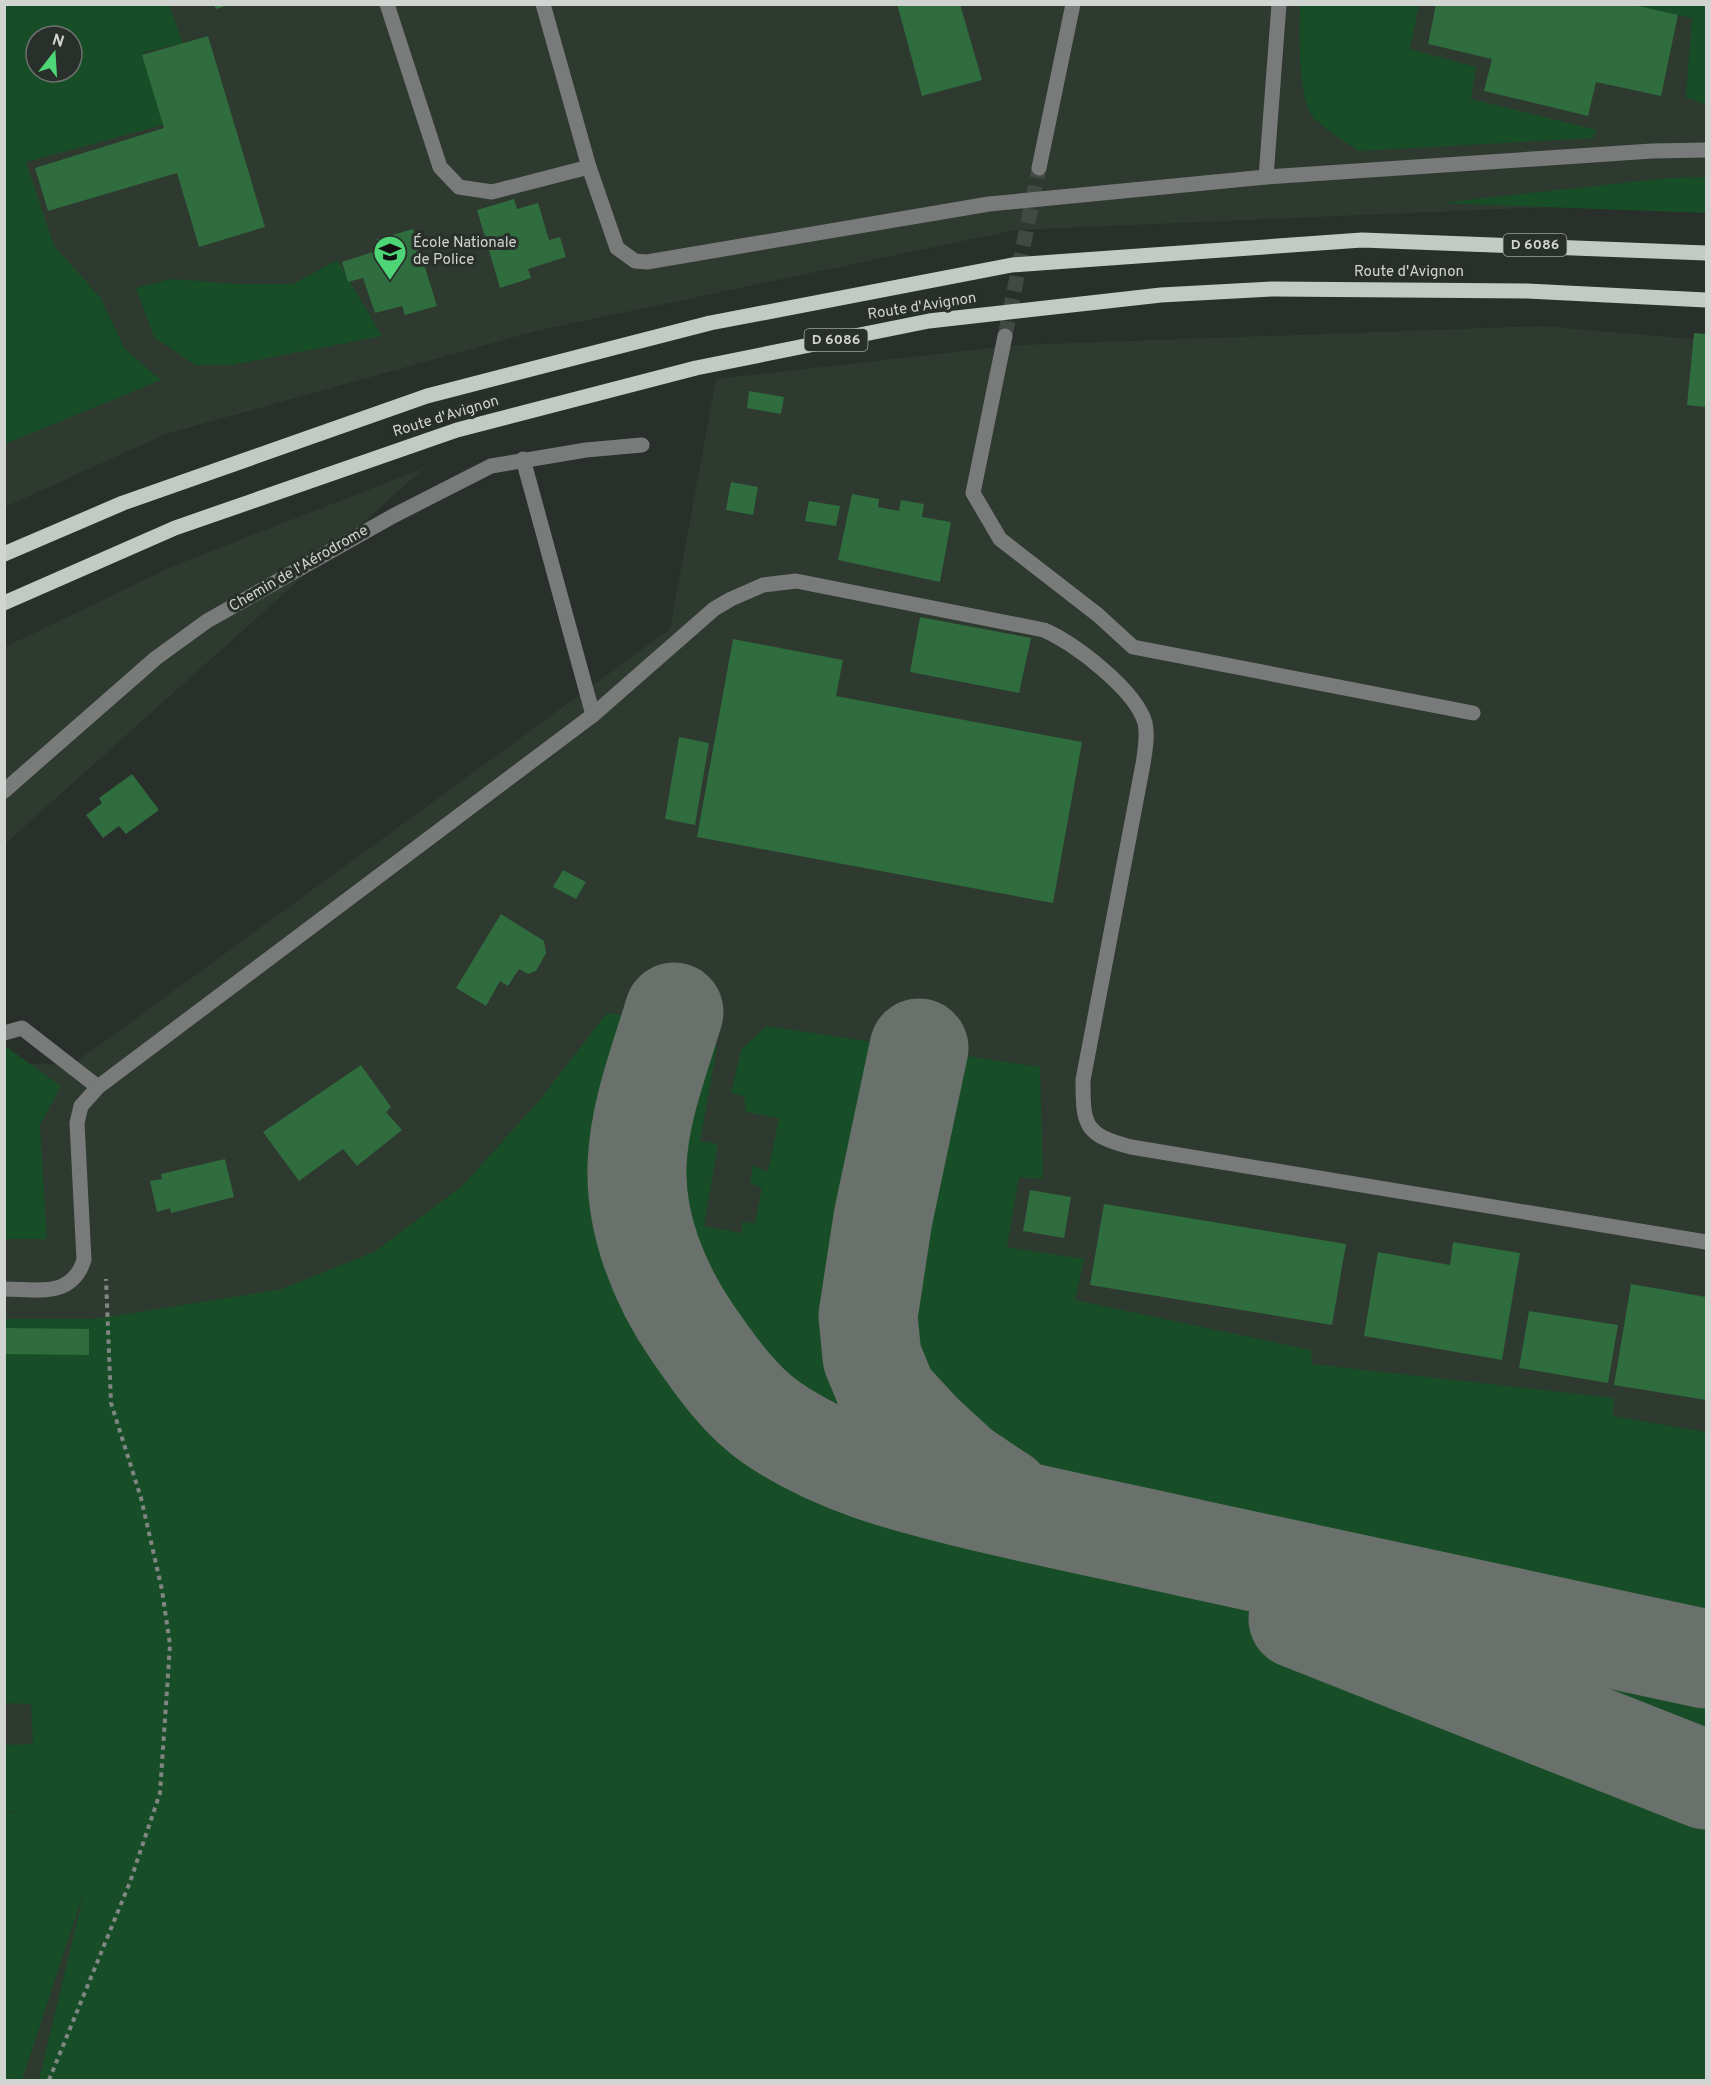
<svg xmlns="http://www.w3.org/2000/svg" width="1711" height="2085" font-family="Overpass,sans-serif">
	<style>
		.built { fill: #2e3930; fill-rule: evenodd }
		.green { fill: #174e27; fill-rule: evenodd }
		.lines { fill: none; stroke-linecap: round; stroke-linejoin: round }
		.taxiway { stroke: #6a706b; stroke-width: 99 }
		.building { fill: #2f6c3e }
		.minor-tunnel { stroke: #424843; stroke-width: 15; stroke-dasharray: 15 8; stroke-linecap: butt }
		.path { stroke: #818682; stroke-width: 4; stroke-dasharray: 4.5 4.5; stroke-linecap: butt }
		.minor { stroke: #787b79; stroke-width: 15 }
		.major { stroke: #c3cac4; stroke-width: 15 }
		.labels { text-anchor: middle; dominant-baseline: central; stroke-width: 6; stroke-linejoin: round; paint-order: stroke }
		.shield { fill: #292f2a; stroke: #9fa39f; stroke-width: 1.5 }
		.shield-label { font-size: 14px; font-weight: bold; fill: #d1d5d1 }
		.poi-label { font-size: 15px; fill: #d1d5d1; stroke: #292f2a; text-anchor: start }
		.street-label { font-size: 15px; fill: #d1d5d1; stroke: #292f2a }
	</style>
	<rect width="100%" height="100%" fill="#292f2a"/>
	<!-- built -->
	<g class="built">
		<path d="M4,5H1706V208L1669,202L1015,230L536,331L166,434L5,507ZM36,36H72V72H36Z"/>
		<polygon points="1542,326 1706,340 1706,2080 17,2080 93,1817 5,1811 4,1063 72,1065 670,629 716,379 1019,345"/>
		<polygon points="424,468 5,844 5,647 173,566"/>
	</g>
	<!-- green -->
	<g class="green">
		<path d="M5,5H169L183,43L144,52L163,125L26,162L54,246L100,297L125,349L161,380L5,444ZM36,36H72V72H36Z"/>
		<path d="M1300,5H1419L1410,49L1476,67L1471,99L1597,130L1593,138L1358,151C1347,142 1317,125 1311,114C1298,91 1299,32 1300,5Z"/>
		<polygon points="1633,5 1706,5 1706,105 1686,97 1692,18"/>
		<polygon points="1706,177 1706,213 1440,203 1668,178"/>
		<polygon points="337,260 382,336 232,365 195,365 154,337 136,288 171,279 237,284 293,284"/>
		<polygon points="607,1013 704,1025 717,1047 700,1141 718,1144 704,1226 742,1233 742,1222 755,1223 762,1188 750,1183 753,1165 768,1172 779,1118 746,1112 744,1096 731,1093 741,1050 766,1026 1040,1067 1043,1179 1019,1177 1007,1247 1084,1259 1075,1300 1311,1350 1312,1364 1614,1398 1613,1416 1706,1432 1706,2080 39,2080 84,1892 22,2080 5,2080 4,1812 17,1812 5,1811 5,1745 33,1744 31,1704 6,1703 4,1319 95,1319 282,1289 374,1252 462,1186 538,1102"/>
		<polygon points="5,1046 61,1086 40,1125 47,1239 5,1239"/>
	</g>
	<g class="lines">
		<!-- taxiway -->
		<g class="taxiway">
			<path d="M674,1012C659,1062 639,1112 637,1165C635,1224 659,1284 692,1332C715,1365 739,1400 772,1423C835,1466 905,1483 978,1501C1050,1518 1123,1533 1195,1549C1366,1586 1536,1623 1706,1659"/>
			<polyline points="919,1048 883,1218 868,1316 872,1357 888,1396 923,1434 961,1469 1003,1497"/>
			<polyline points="1298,1619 1706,1780"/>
		</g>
	</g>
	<!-- building -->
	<g class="building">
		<polygon points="214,4 229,4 229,5 216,9"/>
		<polygon points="897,4 960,4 982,80 922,96"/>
		<polygon points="1436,4 1630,4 1678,15 1661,96 1596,82 1588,116 1484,91 1492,59 1428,44"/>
		<polygon points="208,36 265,227 199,247 177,173 48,211 35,168 164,128 142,55"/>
		<polygon points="514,199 517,209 538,203 549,240 560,237 566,257 528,269 531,278 500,288 477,210"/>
		<polygon points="413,229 437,306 405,315 402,306 375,313 363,278 348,282 342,262 379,250 377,239"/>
		<polygon points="1694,333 1706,334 1706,407 1687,405"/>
		<polygon points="749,391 784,397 781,414 747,408"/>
		<polygon points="731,482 758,487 753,515 726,510"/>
		<polygon points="852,494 879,499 878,507 899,511 901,500 924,504 922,517 951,522 940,582 838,560"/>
		<polygon points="809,501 840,506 836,526 805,521"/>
		<polygon points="920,617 1031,638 1019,693 910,672"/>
		<polygon points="733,639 843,660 836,696 1082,742 1053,903 697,837"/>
		<polygon points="679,737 709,743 695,825 665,819"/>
		<polygon points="132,774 159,810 126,834 119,826 103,838 86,815 102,803 99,798"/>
		<polygon points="563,870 586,882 576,899 553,887"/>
		<polygon points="501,914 544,941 546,953 536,971 528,974 519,969 508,986 500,981 486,1006 456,988"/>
		<polygon points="361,1065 391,1107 386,1112 402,1130 357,1166 343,1149 299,1181 263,1132"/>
		<polygon points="225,1159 234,1197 171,1213 170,1208 157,1212 150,1181 162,1179 161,1174"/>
		<polygon points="1030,1190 1071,1197 1064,1238 1023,1231"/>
		<polygon points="1104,1204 1346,1244 1332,1325 1090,1285"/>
		<polygon points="1453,1242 1520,1253 1502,1360 1364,1336 1378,1252 1450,1265"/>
		<polygon points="1631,1284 1706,1297 1706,1400 1614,1385"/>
		<polygon points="1529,1311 1618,1325 1608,1383 1519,1368"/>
		<polygon points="6,1328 89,1329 89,1355 5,1354"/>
	</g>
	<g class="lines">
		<!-- minor-tunnel -->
		<polyline class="minor-tunnel" points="1005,336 1039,168"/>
		<!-- path -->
		<polyline class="path" points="49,2080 130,1882 160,1793 170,1645 162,1590 141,1498 111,1403 106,1279"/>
		<!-- minor -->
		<g class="minor">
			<polyline points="387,4 440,167 459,187 492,192 589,167 543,4"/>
			<polyline points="589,167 617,248 635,261 647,262 989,204 1266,177 1652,151 1706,150"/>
			<polyline points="1039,168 1073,4"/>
			<polyline points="1266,177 1279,4"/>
			<polyline points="1005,336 973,493 1000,539 1098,615 1133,647 1473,713"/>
			<polyline points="523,459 593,715"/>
			<polyline points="4,791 156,658 207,621 393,516 491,466 586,450 642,445"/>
			<polyline points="4,1033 22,1028 98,1087"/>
			<path d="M4,1289C37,1289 71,1299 84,1260L77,1123L81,1106L98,1087L593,715L714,609L731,599L763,585L796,581L1044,630C1074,643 1136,690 1145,723C1148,736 1145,751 1143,764L1083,1080C1083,1125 1084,1135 1131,1147L1706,1242"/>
		</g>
		<!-- major -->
		<g class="major">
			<polyline points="4,554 123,503 427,396 710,323 1012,265 1362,240 1706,253"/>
			<polyline points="4,603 175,528 457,430 696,368 929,321 1161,295 1272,289 1527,291 1706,300"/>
		</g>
	</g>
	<!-- icons -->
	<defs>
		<g id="university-pin" transform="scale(1.725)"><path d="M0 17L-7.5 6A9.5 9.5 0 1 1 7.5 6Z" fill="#4ed676" stroke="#292f2a"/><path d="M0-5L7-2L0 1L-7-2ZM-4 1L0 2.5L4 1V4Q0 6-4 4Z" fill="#111"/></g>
	</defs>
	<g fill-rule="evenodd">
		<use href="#university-pin" x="390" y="252"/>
	</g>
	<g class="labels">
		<!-- shield labels -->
		<g class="shield">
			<rect x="1503.5" y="234" width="63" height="22" rx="4.5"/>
			<rect x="804.5" y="329" width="63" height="22" rx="4.5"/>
		</g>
		<g class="shield-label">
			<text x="1535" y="245">D 6086</text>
			<text x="836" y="340">D 6086</text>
		</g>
		<!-- poi labels -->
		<g class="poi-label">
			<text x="413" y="243">École Nationale<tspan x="413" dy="17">de Police</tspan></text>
		</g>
		<!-- street labels -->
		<g class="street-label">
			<text x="1409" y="272">Route d'Avignon</text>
			<text transform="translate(922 307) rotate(-9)">Route d'Avignon</text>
			<text transform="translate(446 417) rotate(-17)">Route d'Avignon</text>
			<text transform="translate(299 569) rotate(-30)">Chemin de l'Aérodrome</text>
		</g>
	</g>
	<!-- border -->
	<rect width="1711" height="2085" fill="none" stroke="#d1d5d1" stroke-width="12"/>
	<!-- north arrow -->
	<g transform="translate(54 54) rotate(17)"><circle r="28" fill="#292f2a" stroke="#6c716d" stroke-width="1.5"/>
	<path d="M0-4.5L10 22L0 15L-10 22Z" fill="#4ed676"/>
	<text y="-9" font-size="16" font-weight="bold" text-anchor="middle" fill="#d1d5d1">N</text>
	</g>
</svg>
